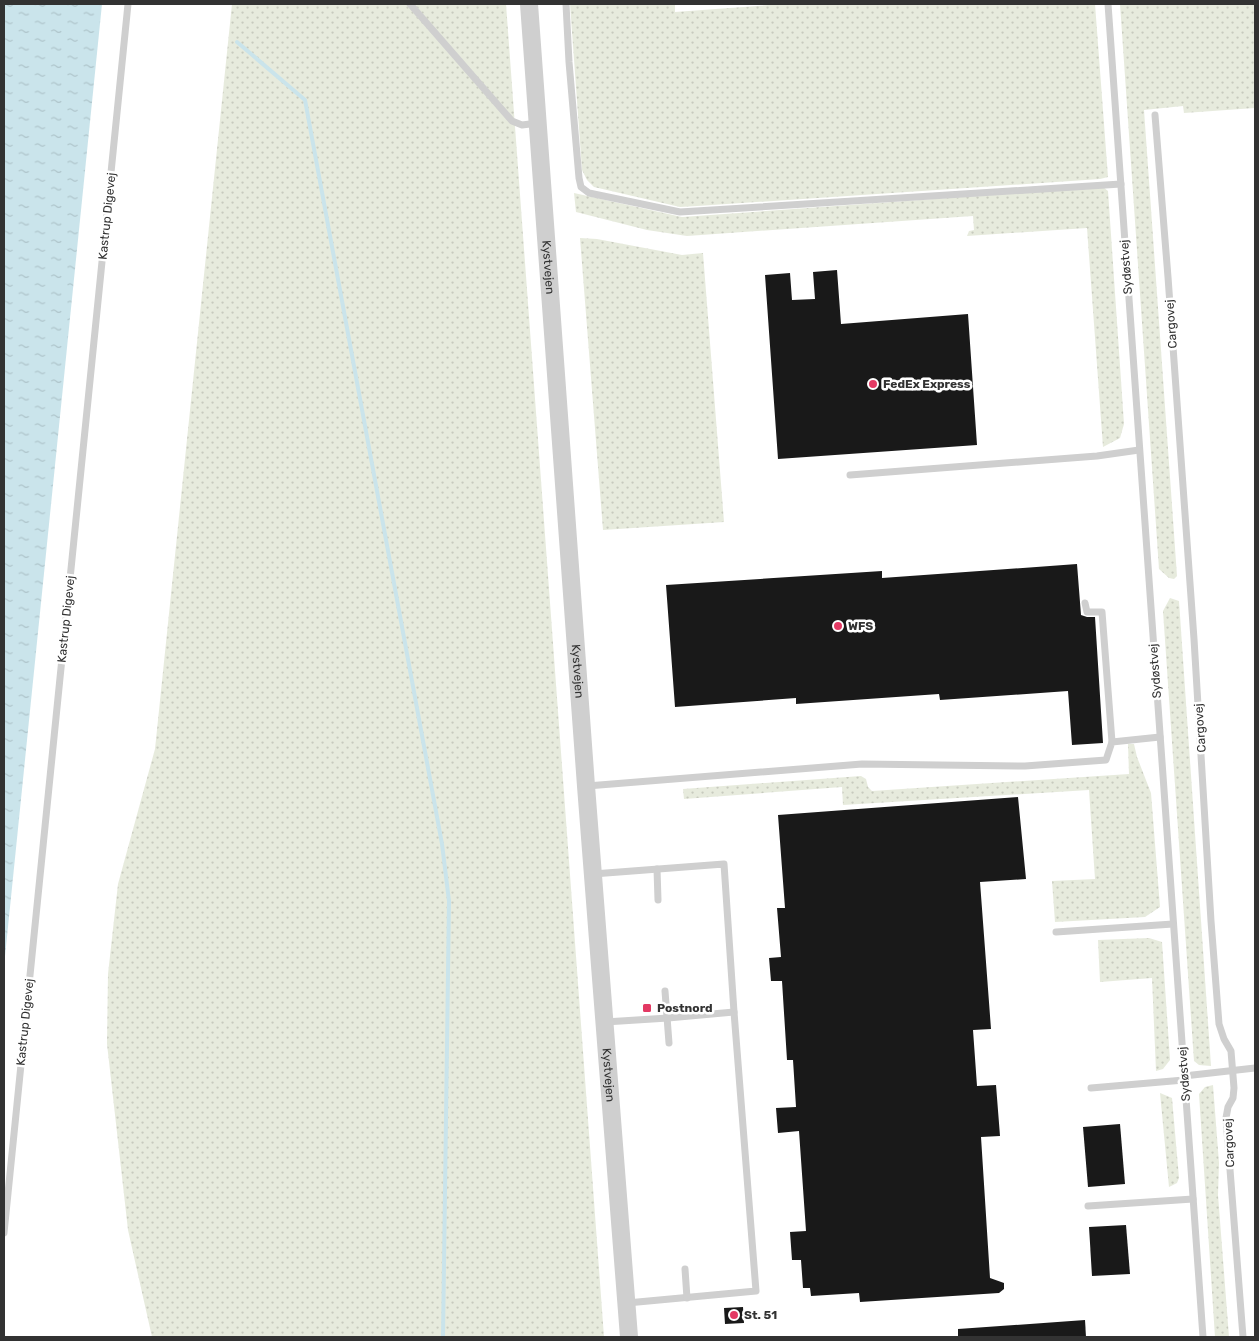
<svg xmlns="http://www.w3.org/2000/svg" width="1259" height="1341" font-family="Rubik,sans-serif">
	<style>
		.grass { fill: url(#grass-dots) }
		.water { fill: url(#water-ripples) }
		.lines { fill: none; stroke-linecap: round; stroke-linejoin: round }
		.stream { stroke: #cae4eb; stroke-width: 4 }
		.building { fill: #191919 }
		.service { stroke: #cfcfcf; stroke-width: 7 }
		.tertiary { stroke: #cfcfcf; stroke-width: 18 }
		.poi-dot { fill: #e33963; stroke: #fff; stroke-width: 2 }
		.labels { text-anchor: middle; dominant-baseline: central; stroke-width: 5; stroke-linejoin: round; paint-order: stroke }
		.street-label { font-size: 12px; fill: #323232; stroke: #fff }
		.poi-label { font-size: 12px; font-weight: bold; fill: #323232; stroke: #fff; text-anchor: start }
	</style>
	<defs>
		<pattern id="grass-dots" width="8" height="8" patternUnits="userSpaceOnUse" patternTransform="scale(1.25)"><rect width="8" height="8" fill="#e7ebdd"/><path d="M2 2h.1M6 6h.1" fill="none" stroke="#c7cabe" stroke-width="1.8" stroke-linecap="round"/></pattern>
		<pattern id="water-ripples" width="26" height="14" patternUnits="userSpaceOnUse" patternTransform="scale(1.25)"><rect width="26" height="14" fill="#cae4eb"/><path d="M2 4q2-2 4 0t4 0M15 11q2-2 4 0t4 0" fill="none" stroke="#aec4ca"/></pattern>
	</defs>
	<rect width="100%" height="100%" fill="#fff"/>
	<!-- grass -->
	<g class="grass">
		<polygon points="232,4 506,4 604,1337 152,1337 128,1230 107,1044 108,974 118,884 155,749"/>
		<polygon points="570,4 675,4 675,12 783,4 1095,4 1108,177 1100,179 697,206 680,207 594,187 587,180 582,170"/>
		<polygon points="1120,4 1255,4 1255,108 1184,113 1183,106 1144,110 1177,576 1174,579 1169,578 1159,569"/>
		<polygon points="1103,187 1108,191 1124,424 1120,438 1103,447 1087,228 967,236 969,231 974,230 973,216 687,236 647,230 576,212 574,193 682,217"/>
		<polygon points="580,238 597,239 682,255 703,253 724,522 603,530"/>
		<polygon points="1170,598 1179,601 1211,1066 1199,1065 1194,1061 1163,611"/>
		<polygon points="1128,744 1134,744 1137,757 1151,793 1160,907 1145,917 1055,922 1052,881 1095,879 1089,790 843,805 842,787 684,799 683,789 861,776 866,779 868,787 872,791 1129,774"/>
		<polygon points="1149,938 1162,942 1170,1060 1163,1069 1156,1071 1152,978 1100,982 1098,940"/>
		<polygon points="1213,1085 1219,1163 1218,1195 1229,1337 1215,1337 1199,1094 1205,1087"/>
		<polygon points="1160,1093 1172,1098 1179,1178 1177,1183 1169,1187"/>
	</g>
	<!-- water -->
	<polygon class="water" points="4,4 102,4 4,966"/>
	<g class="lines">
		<!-- stream -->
		<polyline class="stream" points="237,42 305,100 442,844 449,901 443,1337"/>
	</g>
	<!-- building -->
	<g class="building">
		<polygon points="837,270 841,324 968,314 977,445 778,459 765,275 790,273 792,300 815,299 813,272"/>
		<polygon points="1077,564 1081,615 1087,617 1095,617 1103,743 1072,745 1068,691 940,700 939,694 796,704 796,698 675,707 666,585 882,571 882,578"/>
		<polygon points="1018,797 1026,879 980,882 991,1029 973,1030 977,1086 996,1085 1000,1136 981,1137 990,1278 1004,1283 1004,1289 999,1293 860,1302 859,1293 811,1296 810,1288 803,1288 801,1260 792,1260 790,1232 806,1231 799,1131 778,1133 776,1108 796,1107 793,1060 787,1060 782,981 771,981 769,958 781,957 777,908 785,908 778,815"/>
		<polygon points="1120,1124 1125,1184 1088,1187 1083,1127"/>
		<polygon points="1126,1225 1130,1274 1092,1276 1089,1227"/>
		<polygon points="743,1307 744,1323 725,1324 724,1308"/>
		<polygon points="1085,1320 1086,1337 958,1337 958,1329"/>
	</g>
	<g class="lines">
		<!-- service -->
		<g class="service">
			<polyline points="410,4 512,121 522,125 538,123"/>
			<polyline points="566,4 569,62 579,178 581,187 589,193 680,212 1121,184"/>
			<polyline points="1108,4 1203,1337"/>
			<polyline points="1155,115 1168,277 1194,639 1211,921 1219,1024 1224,1039 1231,1051 1234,1088 1233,1098 1228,1107 1226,1118 1243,1337"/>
			<polyline points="850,475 1097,456 1139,450"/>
			<polyline points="1085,603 1087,612 1102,612 1112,742"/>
			<polyline points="587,786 862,764 1025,766 1106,760 1112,742 1160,737"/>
			<polyline points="657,869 658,900"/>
			<polyline points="593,874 724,864 734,1012 756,1291 627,1303"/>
			<polyline points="1056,932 1173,924"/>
			<polyline points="665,991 669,1043"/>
			<polyline points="605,1022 668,1018 734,1012"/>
			<polyline points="1184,1076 1255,1068"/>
			<polyline points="1091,1088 1184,1080"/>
			<polyline points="1088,1206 1193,1199"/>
			<polyline points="4,1233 128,4"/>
			<polyline points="685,1269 687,1298"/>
		</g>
		<!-- tertiary -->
		<path class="tertiary" id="s1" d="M529,4L586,786L629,1337"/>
	</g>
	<!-- markers -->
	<g class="poi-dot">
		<circle cx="873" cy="384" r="5"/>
		<circle cx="838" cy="626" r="5"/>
		<rect x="642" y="1003" width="10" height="10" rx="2.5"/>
		<circle cx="734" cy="1315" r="5"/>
	</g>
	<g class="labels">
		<!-- street labels -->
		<g class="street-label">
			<text transform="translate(107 216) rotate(-84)">Kastrup Digevej</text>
			<text stroke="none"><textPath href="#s1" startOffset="264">Kystvejen</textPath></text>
			<text transform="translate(1126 267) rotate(-94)">Sydøstvej</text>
			<text transform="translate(1171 324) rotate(-94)">Cargovej</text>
			<text transform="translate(66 619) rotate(-84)">Kastrup Digevej</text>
			<text stroke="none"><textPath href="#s1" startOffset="669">Kystvejen</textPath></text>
			<text transform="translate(1155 671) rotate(-94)">Sydøstvej</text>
			<text transform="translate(1200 728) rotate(-94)">Cargovej</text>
			<text transform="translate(25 1022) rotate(-84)">Kastrup Digevej</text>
			<text stroke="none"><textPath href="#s1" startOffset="1074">Kystvejen</textPath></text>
			<text transform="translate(1184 1074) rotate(-94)">Sydøstvej</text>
			<text transform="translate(1229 1143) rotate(-93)">Cargovej</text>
		</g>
		<!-- poi labels -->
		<g class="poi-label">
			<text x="883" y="384">FedEx Express</text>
			<text x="848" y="626">WFS</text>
			<text x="657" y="1008">Postnord</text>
			<text x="744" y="1315">St. 51</text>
		</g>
	</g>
	<!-- border -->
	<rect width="1259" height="1341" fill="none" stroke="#323232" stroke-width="10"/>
</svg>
